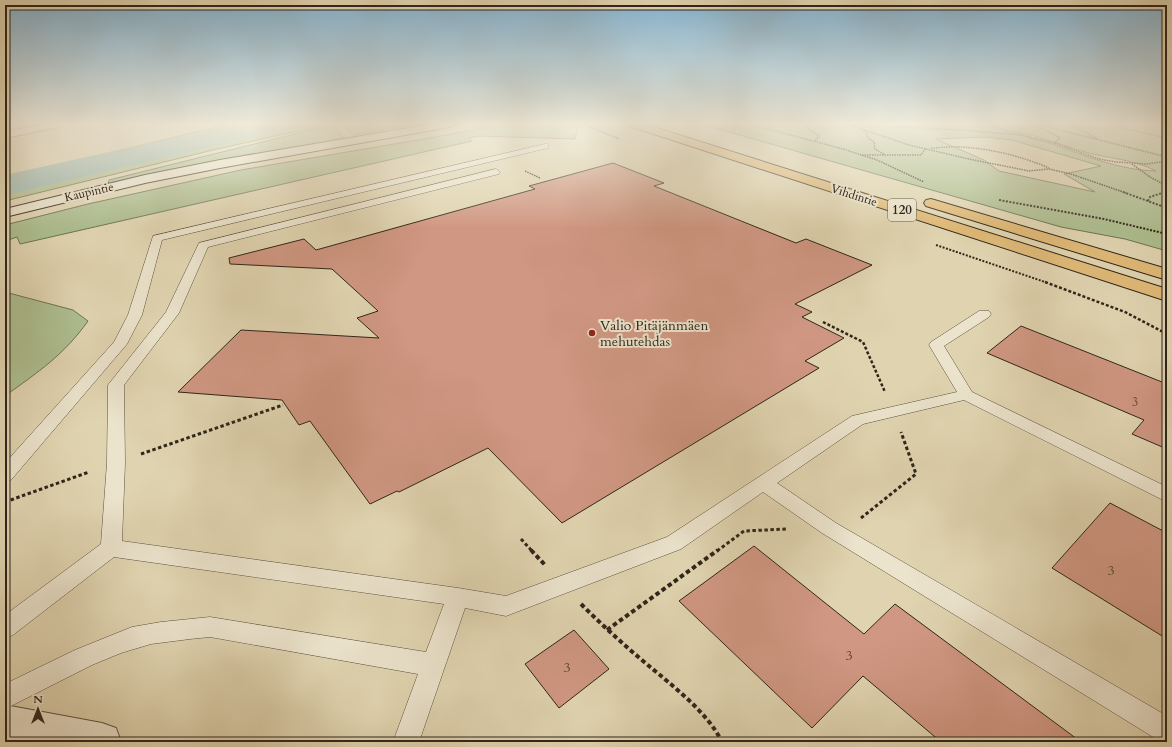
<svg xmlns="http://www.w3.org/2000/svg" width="1172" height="747" font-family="Cardo,serif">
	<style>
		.green { fill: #adbe8f; stroke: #6e7254; fill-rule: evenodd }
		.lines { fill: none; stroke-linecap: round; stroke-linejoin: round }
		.river { fill: #94b7b0; fill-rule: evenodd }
		.building { fill: #d09782; stroke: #2f251a }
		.service-casing { stroke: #5b5140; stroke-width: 1 }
		.minor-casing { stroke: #5b5140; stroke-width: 2 }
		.secondary-casing { stroke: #2f251a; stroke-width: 2 }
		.primary-casing { stroke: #2f251a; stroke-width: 2 }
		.path-far4 { stroke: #2f251a; stroke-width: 1.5; stroke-dasharray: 1.5 1; stroke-linecap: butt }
		.path-far3 { stroke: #2f251a; stroke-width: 2; stroke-dasharray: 2 1.5; stroke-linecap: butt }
		.path-far2 { stroke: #2f251a; stroke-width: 2.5; stroke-dasharray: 3 2; stroke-linecap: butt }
		.path-far1 { stroke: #2f251a; stroke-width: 3; stroke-dasharray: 3.5 2.5; stroke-linecap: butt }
		.path { stroke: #2f251a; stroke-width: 4; stroke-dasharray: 4.5 3; stroke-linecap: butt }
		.service { fill: #ebe3cc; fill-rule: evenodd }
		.minor { fill: #ebe3cc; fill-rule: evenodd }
		.secondary { fill: #ebe3cc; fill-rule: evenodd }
		.primary { fill: #e0ba78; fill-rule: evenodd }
		.poi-dot { fill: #8f2418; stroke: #ebe3cc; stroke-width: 1.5 }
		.labels { text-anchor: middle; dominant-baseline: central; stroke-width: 4; stroke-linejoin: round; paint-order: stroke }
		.far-street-label { font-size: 12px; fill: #2f251a; stroke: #ebe3cc }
		.number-label { font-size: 12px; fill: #574234 }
		.shield { fill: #ebe3cc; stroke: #675e4f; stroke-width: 1 }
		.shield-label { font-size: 13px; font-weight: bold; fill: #2f251a }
		.poi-label { font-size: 14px; fill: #2f251a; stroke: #ebe3cc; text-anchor: start }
		.near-number-label { font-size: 14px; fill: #574234 }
	</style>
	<rect width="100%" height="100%" fill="#e0d4b0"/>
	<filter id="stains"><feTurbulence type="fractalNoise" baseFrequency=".005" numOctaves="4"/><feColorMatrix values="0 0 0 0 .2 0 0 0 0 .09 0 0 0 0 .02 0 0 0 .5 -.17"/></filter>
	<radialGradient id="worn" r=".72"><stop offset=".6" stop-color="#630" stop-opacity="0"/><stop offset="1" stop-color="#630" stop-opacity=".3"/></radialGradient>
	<!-- green -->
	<g class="green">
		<polygon points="229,124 334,124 315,127 213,150 5,201 5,178"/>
		<polygon points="357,124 414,124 360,134 353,135 345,129 350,125"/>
		<polygon points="501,124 579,124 575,139 479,136 468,138 472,141 20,244 17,237 5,241 5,225 88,204 241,170 447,135"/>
		<path d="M701,124H1167V251L1125,239L1061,227ZM1017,132C1041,136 1062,146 1085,152C1109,159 1134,159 1156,171C1120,170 1085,156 1052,144C1040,140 1028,139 1017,132ZM986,137L1012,140L1101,166L1064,174L1095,192L999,171L984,160L936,139Z"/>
		<polygon points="334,126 343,137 342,139 199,165 108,183 109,180 311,130"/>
		<path d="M5,292L73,310L88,321C64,355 38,372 5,396Z"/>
	</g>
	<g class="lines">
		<!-- river -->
		<polygon class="river" points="235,124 285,124 281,130 5,195 5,175"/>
	</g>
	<!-- building -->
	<g class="building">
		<polygon points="613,163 664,183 654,186 796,243 806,239 872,265 795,304 812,312 802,317 844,338 805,361 819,368 562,523 488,448 399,492 397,491 370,504 310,421 299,425 282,400 178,392 241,330 379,338 357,318 378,311 332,269 230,264 229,258 304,239 316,250 535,189 529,186"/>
		<polygon points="1021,326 1167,384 1167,449 1132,434 1144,420 987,353"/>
		<polygon points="1110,503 1167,533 1167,639 1052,568"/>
		<polygon points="754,546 864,634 895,604 1081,742 941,742 863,676 812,728 679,601"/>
		<polygon points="574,630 609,669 559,708 525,664"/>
	</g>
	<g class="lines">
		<!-- service casing -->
		<g class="service-casing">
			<g id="service">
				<polygon points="545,144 548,144 548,148 162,240 142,315 127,344 11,480 5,481 5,463 114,342 128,315 153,236"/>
				<polygon points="496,169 500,172 499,174 208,247 179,313 124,385 125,463 122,541 458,588 506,596 667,537 852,416 957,392 929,345 931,342 979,311 989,311 991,314 989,317 944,346 972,392 1167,487 1167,502 964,400 863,424 777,483 836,523 1167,716 1167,742 1158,740 822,533 763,492 681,549 506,616 465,608 419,742 393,742 418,674 210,637 190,639 151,644 121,653 92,665 5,709 5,684 75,650 132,627 161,622 210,617 426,652 444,604 114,557 13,635 5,638 5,615 101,544 107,463 108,385 166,312 199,243"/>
			</g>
		</g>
		<!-- minor casing -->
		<g class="minor-casing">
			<g id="minor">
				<polygon points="43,124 64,124 59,127 5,138 5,132"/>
				<polygon points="5,705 102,723 116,728 121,742 5,742"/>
			</g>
		</g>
		<!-- secondary casing -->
		<g class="secondary-casing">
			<polygon id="secondary" points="432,124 455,124 450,127 220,168 145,183 5,217 5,209 145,175 220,160"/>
		</g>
		<!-- primary casing -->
		<g class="primary-casing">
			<g id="primary">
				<polygon points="628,124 644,124 1167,289 1167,301 629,126"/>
				<polygon points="931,199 1167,269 1167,280 926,206 924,203 926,200"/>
			</g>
		</g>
		<!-- path-far4 -->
		<g class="path-far4">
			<polyline points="584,124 619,139"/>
			<polyline points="749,124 843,149 877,160 924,182"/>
			<polyline points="802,124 819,136 815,141"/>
			<polyline points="985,124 1015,133"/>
			<polyline points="1034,124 1060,138 1055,143"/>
			<polyline points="1036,124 1167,157"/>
			<polyline points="1070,124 1098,139"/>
			<polyline points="1107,124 1167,138"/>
			<polyline points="850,125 909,145 969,159 1029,171 1049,169 1071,174 1126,193"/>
			<polyline points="856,125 961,130 1022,135 1054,143 1099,159 1116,162 1147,164 1167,161"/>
			<polyline points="472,127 490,124"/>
			<polyline points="863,131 866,132 868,138 874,142 875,149 885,155"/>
			<path d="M931,148C940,148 950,146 959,147C989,148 1021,156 1049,168"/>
			<polyline points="862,155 921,155 926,148"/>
			<polyline points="1132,164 1150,177 1167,186"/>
			<polyline points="525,171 540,178"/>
			<polyline points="1162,193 1167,192"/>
		</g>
		<!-- path-far3 -->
		<g class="path-far3">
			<polyline points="1123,192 1167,208"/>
			<polyline points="999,200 1104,219 1167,234"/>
			<polyline points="1148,201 1150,197 1165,192"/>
			<polyline points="936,245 1048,283"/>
		</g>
		<!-- path-far2 -->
		<g class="path-far2">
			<polyline points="1045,282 1125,312 1167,334"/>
			<polyline points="823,322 863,342 885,392"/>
		</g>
		<!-- path-far1 -->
		<g class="path-far1">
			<polyline points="141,454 283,405"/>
			<polyline points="5,502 89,472"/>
			<polyline points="861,518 916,474 901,432"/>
			<polyline points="521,539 532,551"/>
			<polyline points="717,551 744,531 787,529"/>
		</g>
		<!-- path -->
		<g class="path">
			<polyline points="531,550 545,565"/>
			<path d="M581,604C603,626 625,646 649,666C673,686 708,713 722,742"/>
			<polyline points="607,630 718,550"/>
		</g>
		<!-- service -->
		<use href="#service" class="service"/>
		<!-- minor -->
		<use href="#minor" class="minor"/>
		<!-- secondary -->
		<use href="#secondary" class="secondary"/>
		<!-- primary -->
		<use href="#primary" class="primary"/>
	</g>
	<!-- sky -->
	<linearGradient id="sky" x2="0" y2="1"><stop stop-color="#86b5d2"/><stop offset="0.54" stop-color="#f1ecdb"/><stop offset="1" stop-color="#f1ecdb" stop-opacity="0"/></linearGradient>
	<rect width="1172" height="229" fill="url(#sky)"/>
	<!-- markers -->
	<circle class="poi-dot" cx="592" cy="333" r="4"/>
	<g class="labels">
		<!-- far-street labels -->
		<g class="far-street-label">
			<text transform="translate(89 192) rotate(-13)">Kaupintie</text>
			<text transform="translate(854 195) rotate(18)">Vihdintie</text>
		</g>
		<!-- number labels -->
		<g class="number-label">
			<text x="1135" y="402">3</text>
		</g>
		<!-- shield labels -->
		<rect class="shield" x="888" y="199" width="28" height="22" rx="3"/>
		<g class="shield-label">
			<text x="902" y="210">120</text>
		</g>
		<!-- poi labels -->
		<g class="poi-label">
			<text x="600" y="325">Valio Pitäjänmäen<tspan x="600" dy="16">mehutehdas</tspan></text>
		</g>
		<!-- near-number labels -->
		<g class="near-number-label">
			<text x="1111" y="570">3</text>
			<text x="849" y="655">3</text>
			<text x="567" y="667">3</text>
		</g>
	</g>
	<!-- margin -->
	<rect width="1172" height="747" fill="none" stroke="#e0d4b0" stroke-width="20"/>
	<rect x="6" y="6" width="1160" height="735" fill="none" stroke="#2f251a" stroke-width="2"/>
	<rect x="10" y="10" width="1152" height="727" fill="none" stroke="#2f251a"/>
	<!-- north arrow -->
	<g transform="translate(38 709)" stroke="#ebe3cc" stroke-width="3" paint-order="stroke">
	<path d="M0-3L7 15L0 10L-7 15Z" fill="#2f251a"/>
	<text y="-6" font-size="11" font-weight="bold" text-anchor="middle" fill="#2f251a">N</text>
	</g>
	<rect width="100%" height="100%" filter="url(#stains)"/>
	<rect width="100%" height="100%" fill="url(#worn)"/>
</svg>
